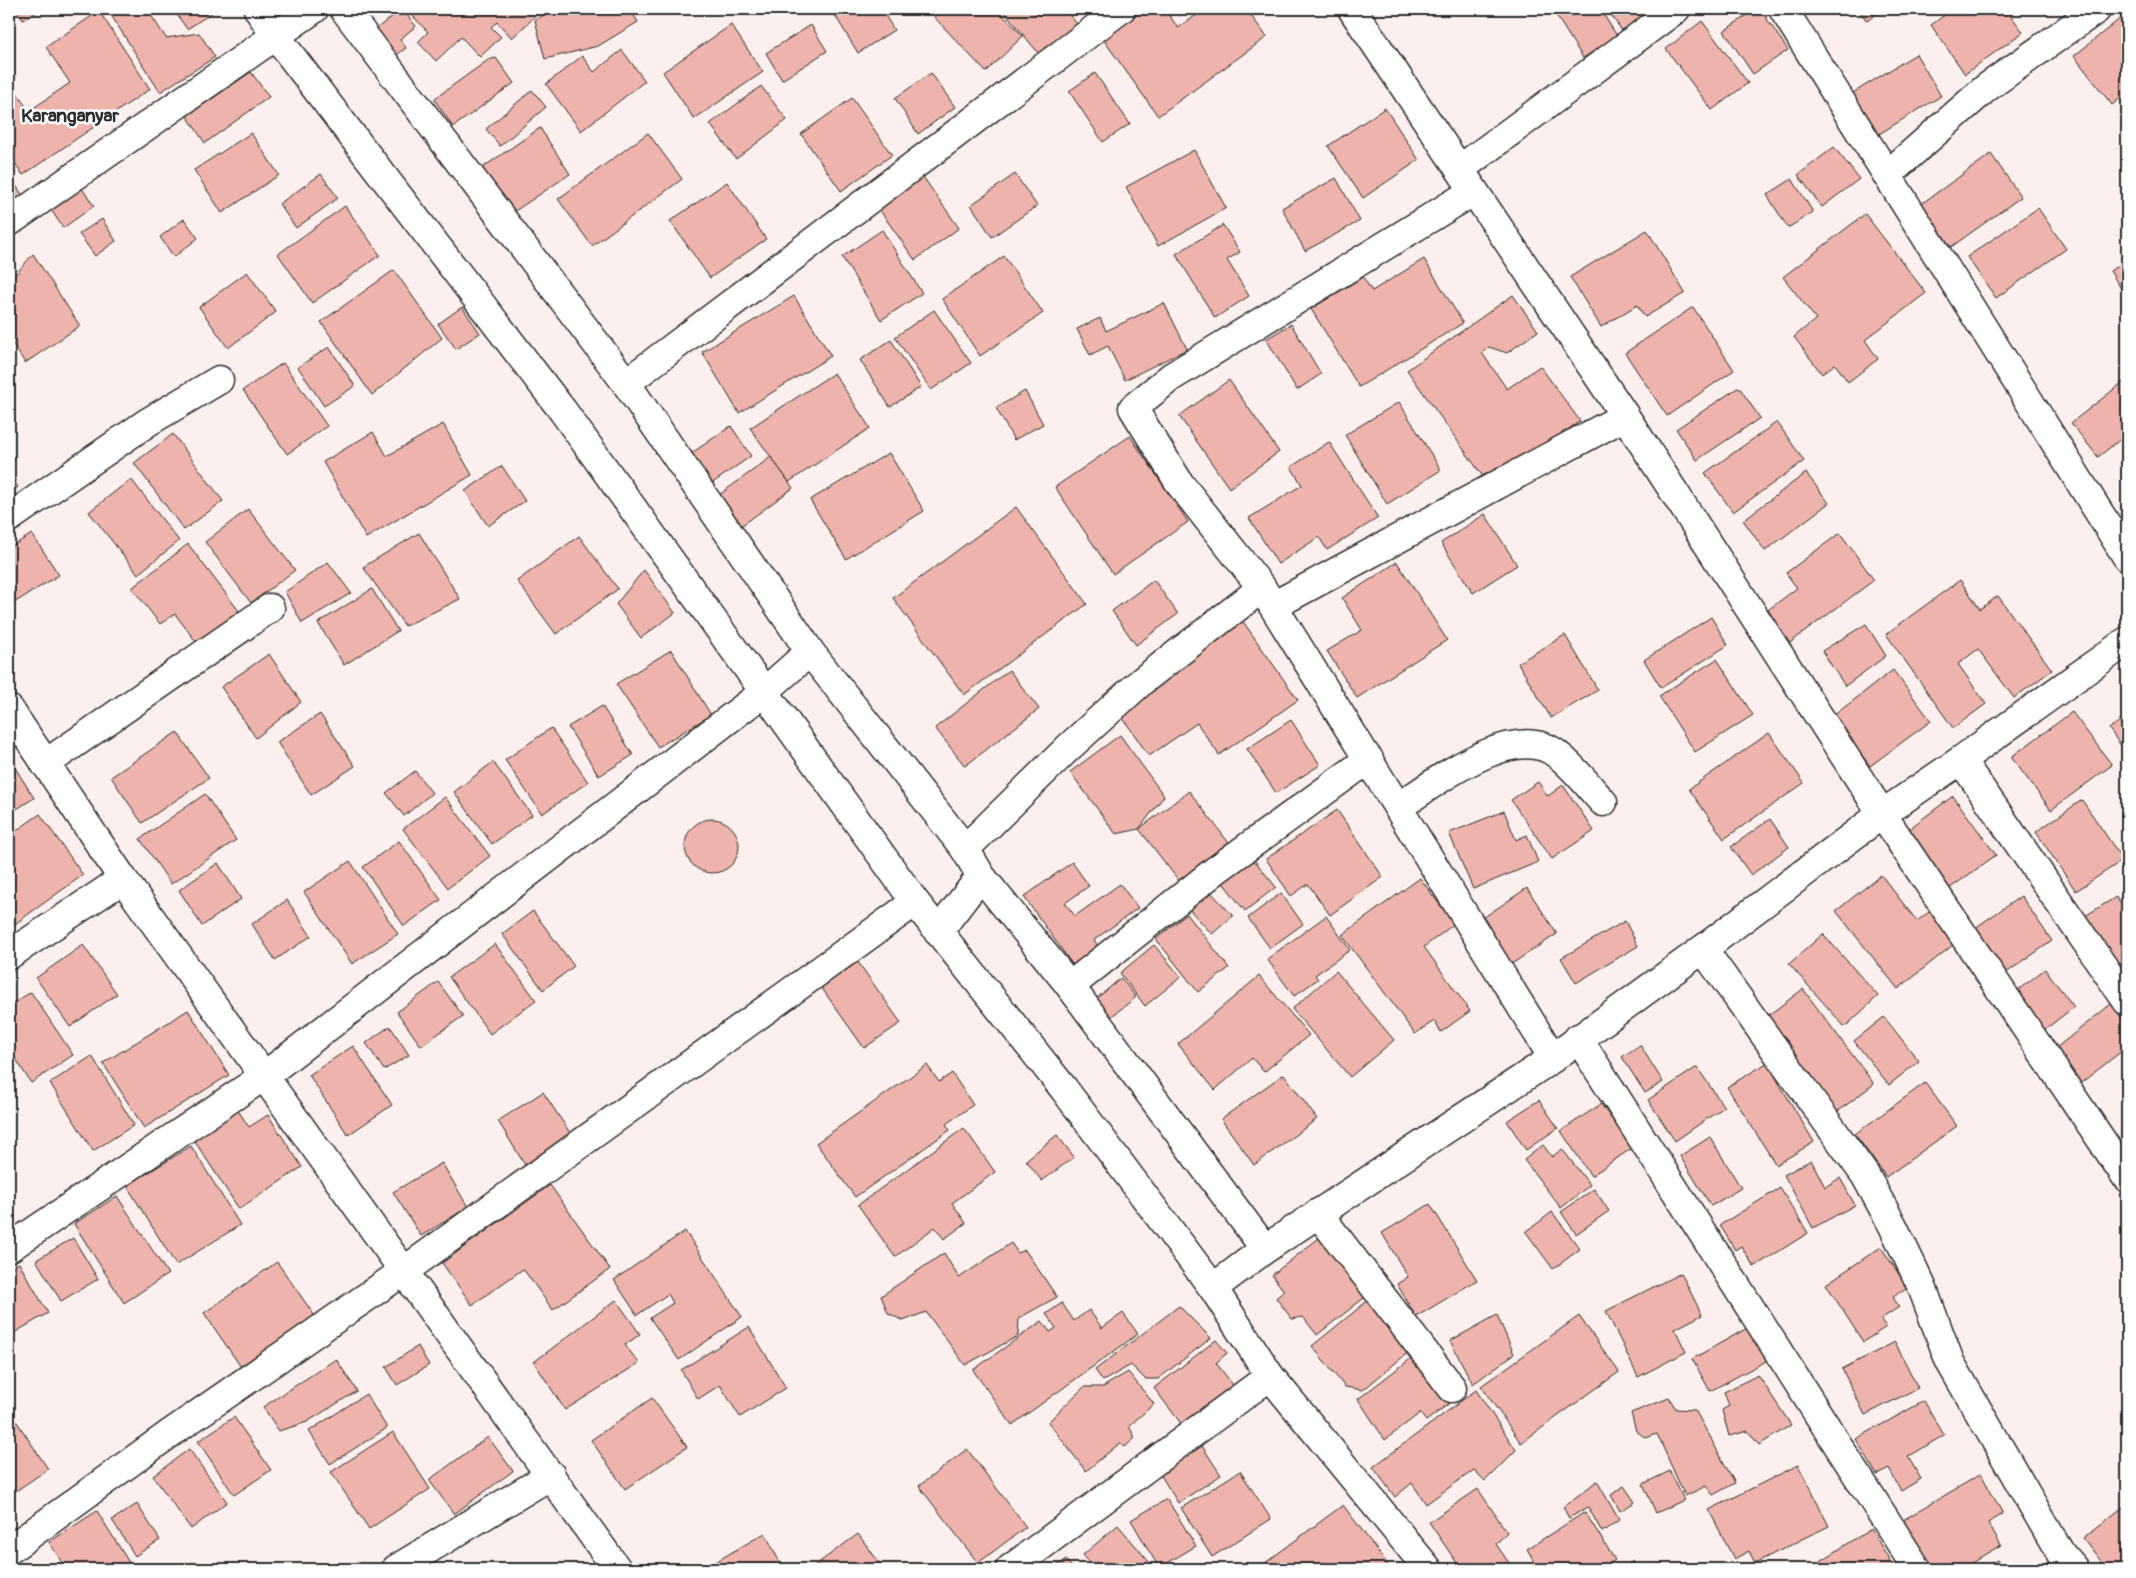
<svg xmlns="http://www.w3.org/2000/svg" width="2136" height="1578" font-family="Pangolin,sans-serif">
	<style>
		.building { fill: #eeb4ab; stroke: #2b2b2b }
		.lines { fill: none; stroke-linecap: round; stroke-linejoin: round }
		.street-casing { stroke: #2b2b2b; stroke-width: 31 }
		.street { stroke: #fff; stroke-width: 28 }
		.labels { text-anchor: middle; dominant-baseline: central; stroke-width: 5; stroke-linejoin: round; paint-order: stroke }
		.quarter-label { font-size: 19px; font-weight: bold; fill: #2b2b2b; stroke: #fff }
	</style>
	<rect width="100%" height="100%" fill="#fcf0ee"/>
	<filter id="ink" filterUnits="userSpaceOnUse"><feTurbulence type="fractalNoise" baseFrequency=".02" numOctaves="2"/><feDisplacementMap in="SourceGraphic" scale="10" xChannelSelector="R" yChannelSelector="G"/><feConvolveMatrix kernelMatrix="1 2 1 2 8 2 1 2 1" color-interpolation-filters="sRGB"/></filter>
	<g filter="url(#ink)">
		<!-- building -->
		<g class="building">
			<polygon points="16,9 42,9 23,20"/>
			<polygon points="121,9 147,9 166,38 199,33 215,57 160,92 111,15"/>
			<polygon points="173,9 218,9 187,29"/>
			<polygon points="402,9 416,26 400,39 406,48 391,59 372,32"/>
			<polygon points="412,9 543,9 512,38 497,22 491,27 501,37 480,57 461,37 436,61 418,42 428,32 409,12"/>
			<polygon points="554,9 630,9 638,22 598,46 545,59 535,20"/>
			<polygon points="831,9 881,9 894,30 858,53"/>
			<polygon points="943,9 997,9 1023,36 986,72 934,17"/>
			<polygon points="1002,9 1065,9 1077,24 1040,55"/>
			<polygon points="1145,9 1165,9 1178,28 1205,9 1246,9 1267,37 1158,116 1103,39"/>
			<polygon points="1552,9 1600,9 1617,36 1583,58"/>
			<polygon points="1607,9 1645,9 1649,13 1623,32"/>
			<polygon points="1756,9 1760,9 1788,50 1753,74 1724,31"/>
			<polygon points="1858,9 1883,9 1867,21"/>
			<polygon points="1953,9 2006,9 2023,32 1965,74 1931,25"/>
			<polygon points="99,11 150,89 23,175 9,154 9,81 29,111 70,83 46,47"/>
			<polygon points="2127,13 2127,93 2112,105 2074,56"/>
			<polygon points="1702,21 1748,83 1712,110 1666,49"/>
			<polygon points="731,25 763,72 694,119 663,72"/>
			<polygon points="811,25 827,51 782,80 766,53"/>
			<polygon points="622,50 645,81 581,131 546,84 582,56 594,72"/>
			<polygon points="1916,54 1941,96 1879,134 1853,93"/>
			<polygon points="496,58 514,83 453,127 434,99 488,60"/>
			<polygon points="251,72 269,97 205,143 187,116"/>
			<polygon points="931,73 955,107 918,134 895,98"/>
			<polygon points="1095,73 1130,124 1103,142 1069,91"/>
			<polygon points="761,86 787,120 736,159 710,124"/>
			<polygon points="532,90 546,107 500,146 486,129"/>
			<polygon points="852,98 892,155 841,191 801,134"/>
			<polygon points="1385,108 1419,160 1363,198 1328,146"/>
			<polygon points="540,128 570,174 512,213 482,168"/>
			<polygon points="251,133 279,175 222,213 194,170"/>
			<polygon points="648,133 682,179 592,246 558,199"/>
			<polygon points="1834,147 1859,179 1822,207 1798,175"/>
			<polygon points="1194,150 1226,208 1158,246 1126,187"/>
			<polygon points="1991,154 2021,197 1951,247 1921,204"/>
			<polygon points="321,174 338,198 296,228 279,204"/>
			<polygon points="921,174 959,228 915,260 876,205"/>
			<polygon points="1015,174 1037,206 992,237 971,205"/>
			<polygon points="9,175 23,196 9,205"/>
			<polygon points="1336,178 1360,221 1305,251 1282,208"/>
			<polygon points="1792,179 1813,212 1788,228 1767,195"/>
			<polygon points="727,182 766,239 710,278 670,221"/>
			<polygon points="81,187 94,206 63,228 50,208"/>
			<polygon points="345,206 380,255 312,303 278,254"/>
			<polygon points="2038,208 2066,249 1996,298 1967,257"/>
			<polygon points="1865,214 1926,293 1865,340 1878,359 1848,382 1835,364 1822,374 1794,337 1816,319 1783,277"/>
			<polygon points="102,219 116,241 95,256 79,234"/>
			<polygon points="184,219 198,238 174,257 160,237"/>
			<polygon points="1223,225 1240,252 1227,260 1249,296 1215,318 1176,254"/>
			<polygon points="882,230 922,293 881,320 842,257"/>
			<polygon points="1647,230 1685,293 1645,317 1637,305 1601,327 1570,277"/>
			<polygon points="33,254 80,326 25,363 9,338 9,282"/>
			<polygon points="1004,256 1043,313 980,356 942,299"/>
			<polygon points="1424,259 1463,323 1359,387 1311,309 1363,277 1372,291"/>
			<polygon points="2127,260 2127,298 2110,271"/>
			<polygon points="394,270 442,338 372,395 321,322"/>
			<polygon points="247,272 276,312 228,348 199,307"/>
			<polygon points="1513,295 1538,331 1507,353 1489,347 1482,353 1507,389 1540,366 1580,421 1489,485 1407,370"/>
			<polygon points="794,296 831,356 739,413 702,352"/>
			<polygon points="1164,303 1187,349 1125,380 1108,346 1090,355 1077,329 1100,318 1106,331"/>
			<polygon points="462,307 480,333 456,349 438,324"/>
			<polygon points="1693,307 1734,370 1667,416 1625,353"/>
			<polygon points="934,310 971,363 931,390 895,337"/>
			<polygon points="1291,324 1321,374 1297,390 1266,339"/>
			<polygon points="891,340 921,387 890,407 860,360"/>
			<polygon points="329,347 355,386 324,406 298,367"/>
			<polygon points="283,363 327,426 287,454 243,390"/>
			<polygon points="834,373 870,428 789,482 750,428"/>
			<polygon points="2127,379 2127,434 2098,457 2071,423"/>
			<polygon points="1229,380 1279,452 1229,488 1179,416"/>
			<polygon points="1739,387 1760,418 1697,460 1676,429"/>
			<polygon points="1025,391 1043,424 1014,440 996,408"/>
			<polygon points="1399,402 1441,470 1387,504 1345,435"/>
			<polygon points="1777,422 1804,461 1733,512 1705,473"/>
			<polygon points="443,424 472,475 366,538 323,462 373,432 387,456"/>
			<polygon points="731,426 751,456 707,487 686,457"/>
			<polygon points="173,434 223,501 184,530 134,463"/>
			<polygon points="1130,436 1188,522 1113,574 1055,487"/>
			<polygon points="1329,442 1378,518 1327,550 1319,537 1278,564 1249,518 1302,485 1291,467"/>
			<polygon points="889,453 924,511 846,559 810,500"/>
			<polygon points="771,457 793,488 737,529 715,498"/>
			<polygon points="502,466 525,501 488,526 465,491"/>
			<polygon points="9,473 18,487 9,493"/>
			<polygon points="1806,473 1829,503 1765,551 1743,520"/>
			<polygon points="131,479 179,541 138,574 89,512"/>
			<polygon points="1016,507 1087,604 964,695 893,598"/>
			<polygon points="248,509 295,570 251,603 205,542"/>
			<polygon points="1485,514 1517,565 1473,593 1441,543"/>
			<polygon points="419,533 460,599 405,626 363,567"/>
			<polygon points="1840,533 1874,580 1787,645 1764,613 1797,588 1786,573"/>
			<polygon points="32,534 59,575 9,606 9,548"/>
			<polygon points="579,536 618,589 556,634 517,581"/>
			<polygon points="188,544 239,611 197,643 175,614 160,624 132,588"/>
			<polygon points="328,562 351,593 302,623 285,592"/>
			<polygon points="1397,562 1447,640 1357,698 1327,651 1362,630 1342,598"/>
			<polygon points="644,570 675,613 641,638 616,604"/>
			<polygon points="1154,580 1178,614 1136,645 1112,611"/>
			<polygon points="1960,580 1980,609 1998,596 2052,670 2014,698 1978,649 1958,664 1986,704 1953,728 1886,634"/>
			<polygon points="372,589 398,631 344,665 318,623"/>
			<polygon points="1711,617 1728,645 1661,688 1644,660"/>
			<polygon points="1242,620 1298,700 1219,755 1197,723 1149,756 1116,708"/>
			<polygon points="1866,624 1886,656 1845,686 1822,651"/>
			<polygon points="1565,635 1598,690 1551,718 1518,663"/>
			<polygon points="671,650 711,715 658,747 616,684"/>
			<polygon points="269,654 301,702 256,738 221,687"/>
			<polygon points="1717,659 1753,715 1695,752 1659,696"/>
			<polygon points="1009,670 1039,709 965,766 935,728"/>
			<polygon points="1893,670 1931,721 1870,766 1833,716"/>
			<polygon points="602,706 633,755 599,776 568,727"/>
			<polygon points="2072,712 2112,765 2051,810 2011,757"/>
			<polygon points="320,714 355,766 311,795 277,742"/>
			<polygon points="2127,716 2127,754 2109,729"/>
			<polygon points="1291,720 1320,765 1276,793 1247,749"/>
			<polygon points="551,728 588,782 542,814 505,760"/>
			<polygon points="177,732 209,778 142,823 111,777"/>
			<polygon points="1769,733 1804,783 1724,839 1689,789"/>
			<polygon points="1120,735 1164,796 1139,829 1116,834 1070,772"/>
			<polygon points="9,758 34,798 9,814"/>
			<polygon points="493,762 532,815 492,844 454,792"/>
			<polygon points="415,771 432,793 404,816 386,793"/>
			<polygon points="1538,782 1548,796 1563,785 1594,831 1552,859 1511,800"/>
			<polygon points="1189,791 1229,843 1179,881 1139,829"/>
			<polygon points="205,794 236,840 171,884 140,839"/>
			<polygon points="1953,796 1996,855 1949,889 1906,831"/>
			<polygon points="445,797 490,856 448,888 403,829"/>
			<polygon points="2082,800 2123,860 2076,891 2036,832"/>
			<polygon points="1337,810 1383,877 1330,915 1308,884 1291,896 1266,859"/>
			<polygon points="1504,811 1516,840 1527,835 1538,862 1473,889 1449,833"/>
			<polygon points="40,814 83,875 12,926 9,922 9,836"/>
			<polygon points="1770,819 1789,847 1751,875 1731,847"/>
			<circle cx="712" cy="846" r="27"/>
			<polygon points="399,841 441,900 404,926 363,867"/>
			<polygon points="1250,855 1276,887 1245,911 1220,879"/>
			<polygon points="350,861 398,934 352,964 304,892"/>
			<polygon points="1072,862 1089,886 1065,903 1075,916 1120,884 1138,908 1094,940 1100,949 1075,968 1024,897"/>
			<polygon points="218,863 241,899 202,926 179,890"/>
			<polygon points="1881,875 1917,921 1933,909 1958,941 1898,989 1836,911"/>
			<polygon points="1420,878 1454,924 1424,947 1470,1011 1441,1032 1434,1021 1415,1034 1342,935"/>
			<polygon points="1527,888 1557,934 1507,967 1477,922"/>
			<polygon points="1210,891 1233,916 1212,934 1189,909"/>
			<polygon points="1281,893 1303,924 1270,948 1248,918"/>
			<polygon points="2021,896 2052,941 2006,973 1975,928"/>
			<polygon points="2116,897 2127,914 2127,979 2085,916"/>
			<polygon points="287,900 311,936 275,960 252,924"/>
			<polygon points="533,911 574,966 543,990 502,934"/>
			<polygon points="1187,914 1229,968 1198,992 1156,939"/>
			<polygon points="1326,916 1350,950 1315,975 1318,979 1294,996 1267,959"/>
			<polygon points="1625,921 1638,946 1576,983 1561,958"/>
			<polygon points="1823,934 1878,996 1845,1027 1789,964"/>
			<polygon points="495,944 536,1000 490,1034 449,977"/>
			<polygon points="83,945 117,994 70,1027 36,978"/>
			<polygon points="1154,945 1181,977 1145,1006 1120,973"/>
			<polygon points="858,962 901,1023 864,1048 821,987"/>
			<polygon points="2045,969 2074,1007 2043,1031 2014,993"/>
			<polygon points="1336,971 1394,1040 1350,1077 1292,1009"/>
			<polygon points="1259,976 1309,1035 1264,1072 1252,1058 1215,1090 1178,1044"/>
			<polygon points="1121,978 1136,997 1111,1017 1096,999"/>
			<polygon points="438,982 463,1016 421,1046 397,1012"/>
			<polygon points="1803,989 1874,1084 1837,1112 1766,1017"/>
			<polygon points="31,992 73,1055 31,1083 9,1048 9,1006"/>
			<polygon points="2111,1004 2127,1025 2127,1047 2077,1086 2051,1052"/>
			<polygon points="188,1010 229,1075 144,1128 103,1063"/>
			<polygon points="1884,1017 1919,1061 1889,1085 1854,1041"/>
			<polygon points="390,1026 409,1055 384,1070 366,1043"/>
			<polygon points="1640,1045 1663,1082 1645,1093 1622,1057"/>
			<polygon points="353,1046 392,1105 348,1135 309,1075"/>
			<polygon points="92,1056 134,1125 93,1151 50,1083"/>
			<polygon points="1767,1063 1814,1142 1776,1165 1727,1087"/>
			<polygon points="927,1065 939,1082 952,1073 973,1105 946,1124 950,1130 855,1197 816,1143"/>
			<polygon points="1697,1067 1724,1107 1675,1141 1648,1100"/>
			<polygon points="1284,1074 1317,1119 1254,1165 1221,1119"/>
			<polygon points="1925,1083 1957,1126 1886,1177 1855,1134"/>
			<polygon points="543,1092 572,1136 525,1165 498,1121"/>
			<polygon points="1539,1100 1558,1128 1526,1150 1507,1121"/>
			<polygon points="1601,1104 1632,1148 1591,1176 1561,1131"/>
			<polygon points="237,1109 249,1127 268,1115 302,1167 239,1209 192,1137"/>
			<polygon points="964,1128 995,1172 952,1203 966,1223 944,1239 935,1227 895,1257 858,1205"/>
			<polygon points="1057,1135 1074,1157 1042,1181 1026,1160"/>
			<polygon points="1710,1137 1741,1188 1711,1206 1680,1156"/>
			<polygon points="1543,1145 1552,1157 1562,1149 1590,1185 1561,1208 1524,1160"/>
			<polygon points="191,1146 240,1225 176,1265 127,1186"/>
			<polygon points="1811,1160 1825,1187 1840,1178 1855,1205 1813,1228 1784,1175"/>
			<polygon points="442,1163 468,1207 421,1236 393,1192"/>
			<polygon points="550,1185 610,1269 553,1310 523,1269 472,1305 442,1263"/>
			<polygon points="1780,1188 1808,1233 1754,1267 1741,1246 1735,1250 1720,1225"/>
			<polygon points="1594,1189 1609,1211 1576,1234 1561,1212"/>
			<polygon points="117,1196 168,1274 124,1303 74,1224"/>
			<polygon points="1430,1204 1477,1280 1416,1317 1397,1284 1408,1277 1382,1233"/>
			<polygon points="1552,1212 1580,1249 1553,1269 1526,1232"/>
			<polygon points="685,1231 742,1317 679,1360 650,1318 673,1303 668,1294 637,1315 614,1280"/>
			<polygon points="1328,1231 1374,1290 1317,1335 1303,1317 1292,1319 1276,1298 1284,1291 1272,1275"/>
			<polygon points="73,1238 98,1279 61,1301 36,1260"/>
			<polygon points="1011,1243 1018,1253 1025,1250 1057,1297 1019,1318 1018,1336 965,1365 926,1312 903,1321 888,1313 881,1296 944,1253 959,1278"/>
			<polygon points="1881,1247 1908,1288 1893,1297 1899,1307 1881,1319 1886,1327 1863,1342 1826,1284"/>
			<polygon points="277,1262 317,1319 243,1370 204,1313"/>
			<polygon points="19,1263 48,1313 9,1336 9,1269"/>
			<polygon points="1681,1273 1702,1315 1675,1329 1686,1352 1638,1377 1606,1311"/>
			<polygon points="1376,1294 1417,1345 1363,1390 1345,1387 1312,1346"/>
			<polygon points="616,1300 640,1334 625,1345 639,1363 565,1410 534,1362"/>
			<polygon points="1062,1303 1074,1321 1089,1310 1102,1328 1123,1313 1138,1334 1012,1425 973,1370 1042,1321 1050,1332 1056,1328 1046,1314"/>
			<polygon points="1179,1306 1211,1338 1158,1379 1145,1379 1131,1365 1103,1381 1095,1370"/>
			<polygon points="1497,1315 1514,1354 1473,1384 1450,1341"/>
			<polygon points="1579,1316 1619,1372 1521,1443 1481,1386"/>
			<polygon points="1751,1326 1768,1360 1710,1391 1692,1359"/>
			<polygon points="749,1327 786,1388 740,1417 720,1385 698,1399 681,1370"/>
			<polygon points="1216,1340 1227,1353 1216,1363 1237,1390 1186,1430 1154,1388"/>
			<polygon points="1895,1342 1918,1388 1865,1415 1842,1369"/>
			<polygon points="418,1346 429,1365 397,1385 386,1367"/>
			<polygon points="1418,1353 1451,1402 1426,1421 1420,1413 1385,1440 1358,1399"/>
			<polygon points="336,1359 357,1391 307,1422 279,1431 263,1407"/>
			<polygon points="1128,1372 1154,1404 1129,1426 1135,1438 1125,1447 1120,1443 1086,1471 1048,1422 1084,1387 1103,1387"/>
			<polygon points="1758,1375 1791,1425 1759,1445 1748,1431 1729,1436 1722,1410 1729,1406 1724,1392"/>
			<polygon points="1476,1390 1516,1450 1485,1481 1474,1470 1426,1504 1412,1483 1395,1497 1373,1467"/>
			<polygon points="366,1394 387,1428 330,1464 309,1431"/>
			<polygon points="652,1398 687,1447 625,1489 591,1440"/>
			<polygon points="1669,1398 1676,1409 1695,1410 1735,1483 1713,1495 1706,1486 1685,1496 1657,1434 1646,1438 1636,1431 1631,1413"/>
			<polygon points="1924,1401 1944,1435 1908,1457 1921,1479 1901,1491 1889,1469 1877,1475 1856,1439"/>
			<polygon points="9,1410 48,1469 10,1495 9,1493"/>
			<polygon points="234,1417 271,1470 234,1495 198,1441"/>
			<polygon points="393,1432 430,1489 369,1529 331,1472"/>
			<polygon points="488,1437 513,1471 454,1514 429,1480"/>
			<polygon points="1202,1446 1221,1475 1178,1503 1160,1474"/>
			<polygon points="189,1449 227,1502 191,1529 153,1476"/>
			<polygon points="967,1449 1026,1527 978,1563 919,1486"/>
			<polygon points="1798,1465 1829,1526 1755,1563 1749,1551 1734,1559 1709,1510"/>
			<polygon points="1240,1471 1271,1519 1212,1557 1181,1508"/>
			<polygon points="1670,1471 1684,1500 1656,1513 1643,1484"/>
			<polygon points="1981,1474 2003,1514 1988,1523 2001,1546 1962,1569 1932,1569 1903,1520"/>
			<polygon points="1597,1481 1619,1520 1602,1532 1588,1507 1569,1518 1563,1507"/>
			<polygon points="1624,1486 1635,1502 1620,1511 1611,1495"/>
			<polygon points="1478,1489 1507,1532 1496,1544 1513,1569 1461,1569 1429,1522"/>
			<polygon points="1167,1499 1196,1546 1159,1568 1131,1520"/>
			<polygon points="137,1504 160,1540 135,1556 112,1520"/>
			<polygon points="2127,1504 2127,1569 2107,1569 2083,1538"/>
			<polygon points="1343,1505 1388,1565 1382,1569 1257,1569"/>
			<polygon points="97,1511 133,1569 66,1569 49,1542"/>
			<polygon points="1585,1512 1615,1560 1601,1569 1539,1569 1527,1549"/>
			<polygon points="1118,1525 1155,1569 1095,1569 1083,1555"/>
			<polygon points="1871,1529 1895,1569 1824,1569 1819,1562"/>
			<polygon points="765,1533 783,1569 703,1569"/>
			<polygon points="858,1534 884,1569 810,1569"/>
			<polygon points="1066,1560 1073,1569 1051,1569"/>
			<polygon points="1997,1560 2003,1569 1981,1569"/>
			<polygon points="1633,1561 1637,1569 1620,1569"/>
		</g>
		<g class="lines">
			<!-- street casing -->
			<g class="street-casing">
				<g id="street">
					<polyline points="258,9 275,35 563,411 915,902 1064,1089 1213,1288"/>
					<polyline points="344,9 626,383 811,653 965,849 981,876 1070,986 1265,1249"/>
					<polyline points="1352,9 1625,416 1882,814 2127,1178"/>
					<polyline points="1783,9 2127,557"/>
					<polyline points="1460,169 1676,9"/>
					<polyline points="1887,175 1986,88 2097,9"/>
					<polyline points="1474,191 1171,377 1133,408 1180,484 1262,588 1273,606 1553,1058"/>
					<polyline points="9,222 314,9"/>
					<polyline points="626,383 1121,9"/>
					<polyline points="9,518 148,422 219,380"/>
					<polyline points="1273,606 1625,416"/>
					<polyline points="9,709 123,879 617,1569"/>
					<polyline points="1961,760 2127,1001"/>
					<polyline points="45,764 270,608"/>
					<path d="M1398,807C1435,783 1515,719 1558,755C1575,768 1589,787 1603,802"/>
					<polyline points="965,849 1068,748 1142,681 1262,588"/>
					<polyline points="938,932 981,876"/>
					<polyline points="1703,949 1865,1175 1893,1226 1922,1287 1950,1362 2061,1554 2074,1569"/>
					<polyline points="9,955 123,879"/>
					<polyline points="1070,986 1216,870 1369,759"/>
					<polyline points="1578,1038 1917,1569"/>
					<polyline points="1318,1213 1452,1388"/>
					<polyline points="9,1248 264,1076 764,692 798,662 811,653"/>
					<polyline points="9,1550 168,1435 404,1271 915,902"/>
					<polyline points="396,1569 551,1475"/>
					<polyline points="1010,1569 1270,1376"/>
					<polyline points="1428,1569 1270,1376 1213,1288 1265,1249 1553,1058 1703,949 1882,814 1961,760 2127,641"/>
				</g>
			</g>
			<!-- street -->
			<use href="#street" class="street"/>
		</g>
	</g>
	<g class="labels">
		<!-- quarter labels -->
		<g class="quarter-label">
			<text x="70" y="116">Karanganyar</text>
		</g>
	</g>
	<!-- margin -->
	<rect width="2136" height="1578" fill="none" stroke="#fff" stroke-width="30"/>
	<rect x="15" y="15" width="2106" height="1548" fill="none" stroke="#2b2b2b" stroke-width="2" filter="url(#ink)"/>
</svg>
